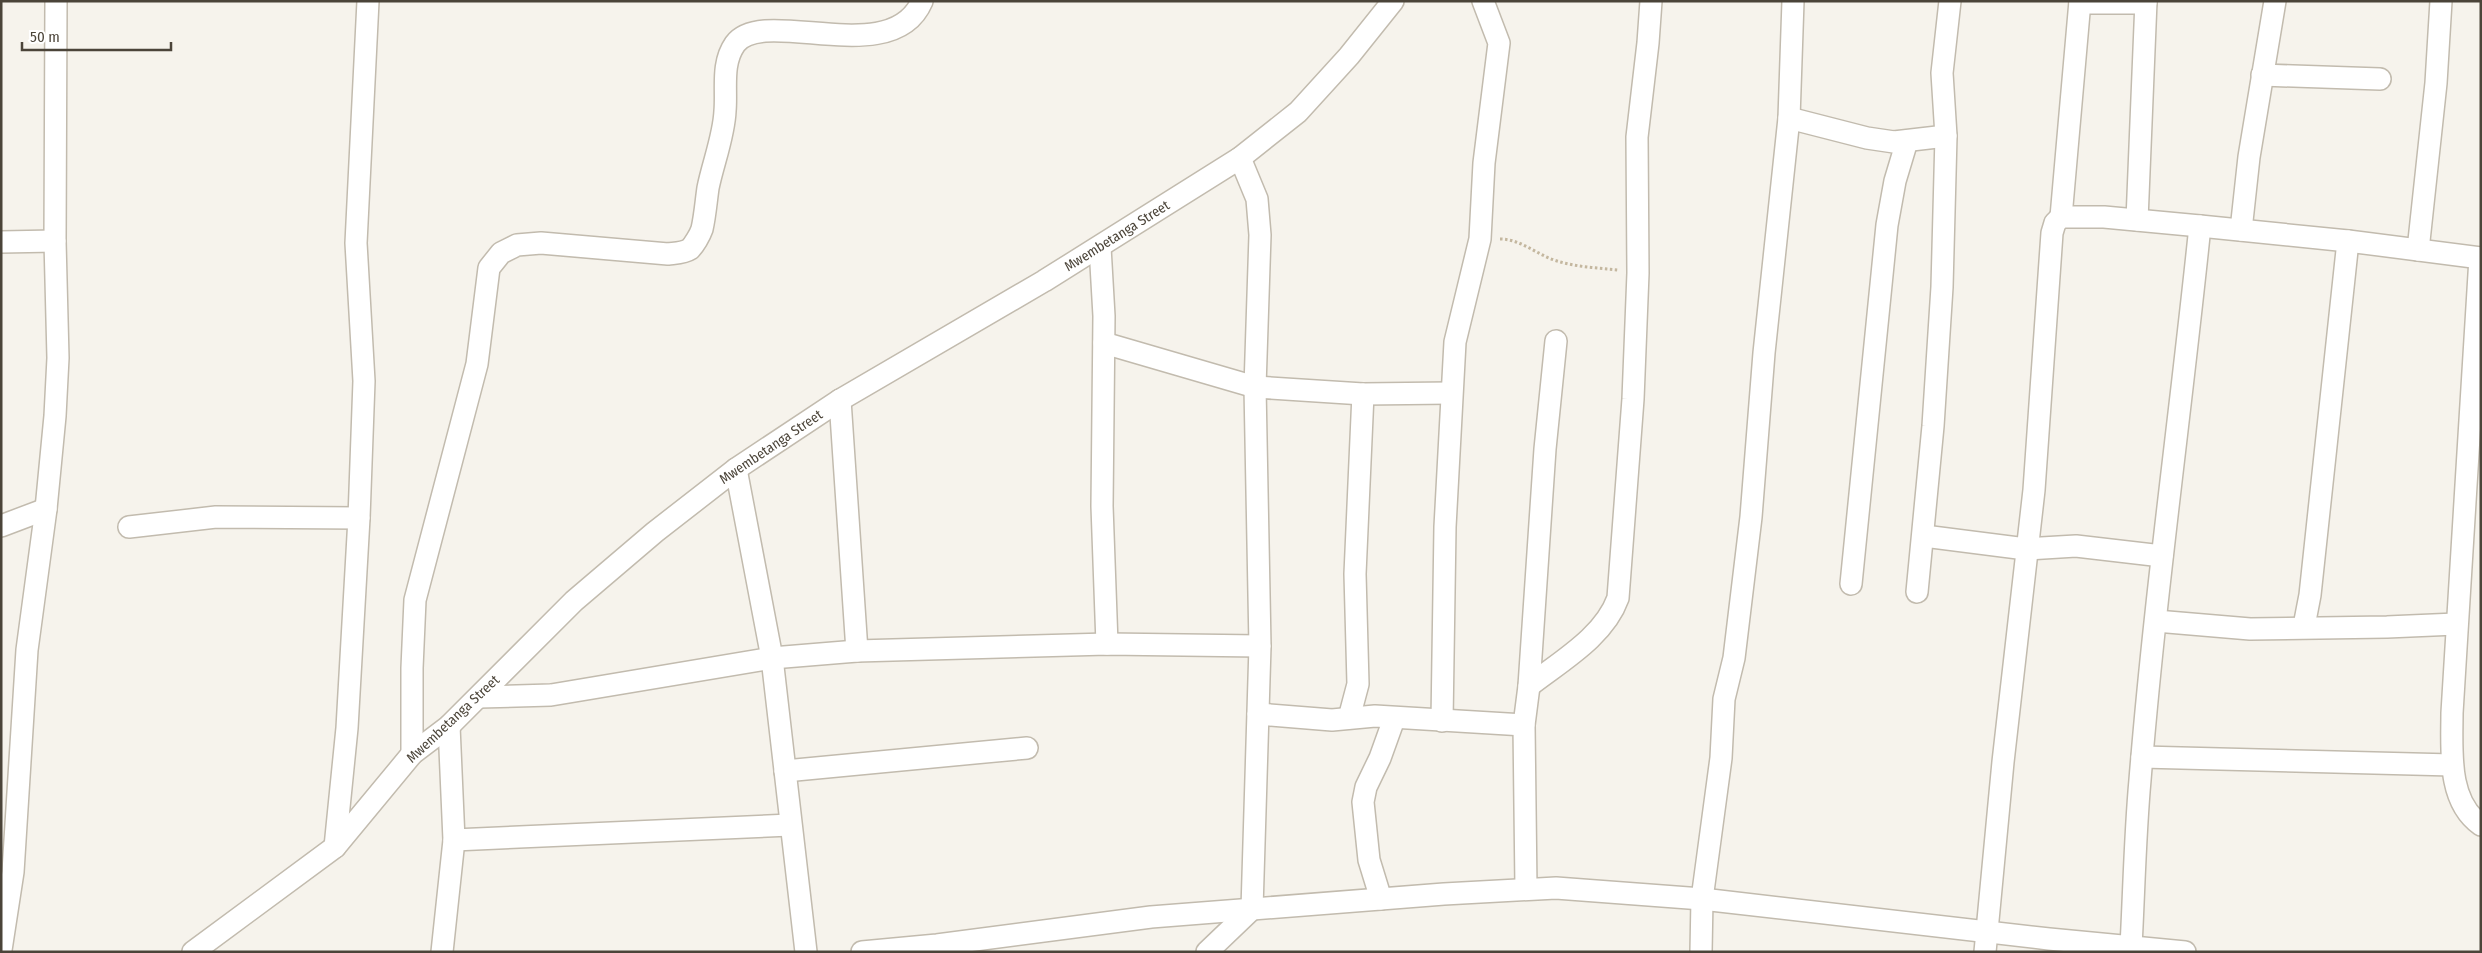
<svg xmlns="http://www.w3.org/2000/svg" width="2482" height="953" font-family="'Fira Sans Condensed',sans-serif">
	<style>
		.lines { fill: none; stroke-linecap: round; stroke-linejoin: round }
		.minor-casing { stroke: #c2bbae; stroke-width: 24 }
		.path { stroke: #c4b79f; stroke-width: 3; stroke-dasharray: 2.5 2.5; stroke-linecap: butt }
		.minor { stroke: #fff; stroke-width: 21 }
		.labels { text-anchor: middle; dominant-baseline: central; stroke-width: 4; stroke-linejoin: round; paint-order: stroke }
		.street-label { font-size: 14px; fill: #4b4439; stroke: #fff }
	</style>
	<rect width="100%" height="100%" fill="#f6f3ec"/>
	<g class="lines">
		<!-- minor casing -->
		<g class="minor-casing">
			<g id="minor">
				<polyline points="2080,3 2146,3"/>
				<polyline points="2262,75 2380,79"/>
				<polyline points="1789,118 1867,138 1894,142 1946,136"/>
				<polyline points="2061,217 2080,1"/>
				<polyline points="2137,220 2146,1"/>
				<polyline points="2241,230 2249,157 2275,1"/>
				<polyline points="1,242 55,241"/>
				<polyline points="1100,247 1104,316 1102,506 1107,644"/>
				<polyline points="2418,250 2436,83 2441,1"/>
				<path d="M2480,258L2452,713C2452,751 2447,801 2481,825"/>
				<polyline points="1104,343 1255,387 1363,394 1451,393"/>
				<polyline points="840,400 857,651"/>
				<polyline points="736,469 772,658 806,952"/>
				<polyline points="1,526 46,509"/>
				<polyline points="129,527 216,517 359,518"/>
				<polyline points="1924,536 2026,549 2076,546 2162,556"/>
				<polyline points="1851,584 1887,225 1895,181 1907,141"/>
				<polyline points="1917,592 1933,426 1942,287 1946,136 1942,73 1950,1"/>
				<polyline points="2156,621 2250,629 2387,627 2456,624"/>
				<polyline points="2304,626 2310,595 2348,241"/>
				<path d="M1529,686C1561,661 1604,637 1618,598L1633,399L1638,273L1637,137L1648,43L1651,1"/>
				<polyline points="479,697 551,695 772,658 857,651 1107,644 1260,646"/>
				<polyline points="1258,714 1332,720 1375,716 1524,725"/>
				<polyline points="1349,718 1358,684 1355,574 1363,394"/>
				<polyline points="1442,721 1445,527 1455,342 1480,239 1484,163 1499,43 1483,1"/>
				<path d="M412,754V668L415,600L477,364L489,268L501,253L517,245L541,243L668,254C676,253 684,253 690,249C694,245 700,235 702,229C705,216 706,202 708,188C713,163 724,136 725,111C727,89 721,64 735,44C763,5 892,71 922,1"/>
				<polyline points="2142,757 2452,765"/>
				<polyline points="785,771 1027,748"/>
				<polyline points="454,840 790,825"/>
				<polyline points="335,847 347,728 359,518 364,381 356,243 368,1"/>
				<polyline points="1526,888 1524,725 1529,686 1545,449 1556,341"/>
				<polyline points="1381,899 1369,860 1363,802 1366,787 1380,758 1394,719"/>
				<path d="M2131,946C2134,891 2135,835 2140,780C2155,594 2181,411 2200,226"/>
				<polyline points="1,950 13,872 27,650 46,509 55,416 58,358 55,241 56,1"/>
				<polyline points="193,952 335,847 412,754 449,726 574,601 655,532 736,469 840,400 1044,281 1240,158 1298,112 1349,56 1393,1"/>
				<polyline points="442,952 454,840 449,726"/>
				<polyline points="862,952 937,945 1151,917 1444,894 1556,888 1702,899 2049,939 2185,952"/>
				<polyline points="1207,952 1252,909 1260,646 1255,387 1260,235 1257,199 1240,158"/>
				<polyline points="1701,952 1702,899 1721,758 1724,699 1734,658 1751,517 1764,353 1789,118 1793,1"/>
				<polyline points="1985,952 2003,762 2034,490 2052,233 2055,223 2061,217 2104,217 2200,226 2348,241 2481,258"/>
			</g>
		</g>
		<!-- path -->
		<path class="path" d="M1500,239C1521,239 1537,255 1557,261C1576,267 1598,268 1618,270"/>
		<!-- minor -->
		<use href="#minor" class="minor"/>
	</g>
	<g class="labels">
		<!-- street labels -->
		<g class="street-label">
			<text transform="translate(1117 236) rotate(-32)">Mwembetanga Street</text>
			<text transform="translate(771 447) rotate(-34)">Mwembetanga Street</text>
			<text transform="translate(453 719) rotate(-43)">Mwembetanga Street</text>
		</g>
	</g>
	<!-- border -->
	<rect width="2482" height="953" fill="none" stroke="#4b4439" stroke-width="5"/>
	<!-- scale -->
	<path d="M22 42v8h149v-8" fill="none" stroke="#4b4439" stroke-width="2.5"/>
	<text x="30" y="42" font-size="15" fill="#4b4439" stroke="#ffffff" stroke-width="4" paint-order="stroke">50 m</text>
</svg>
